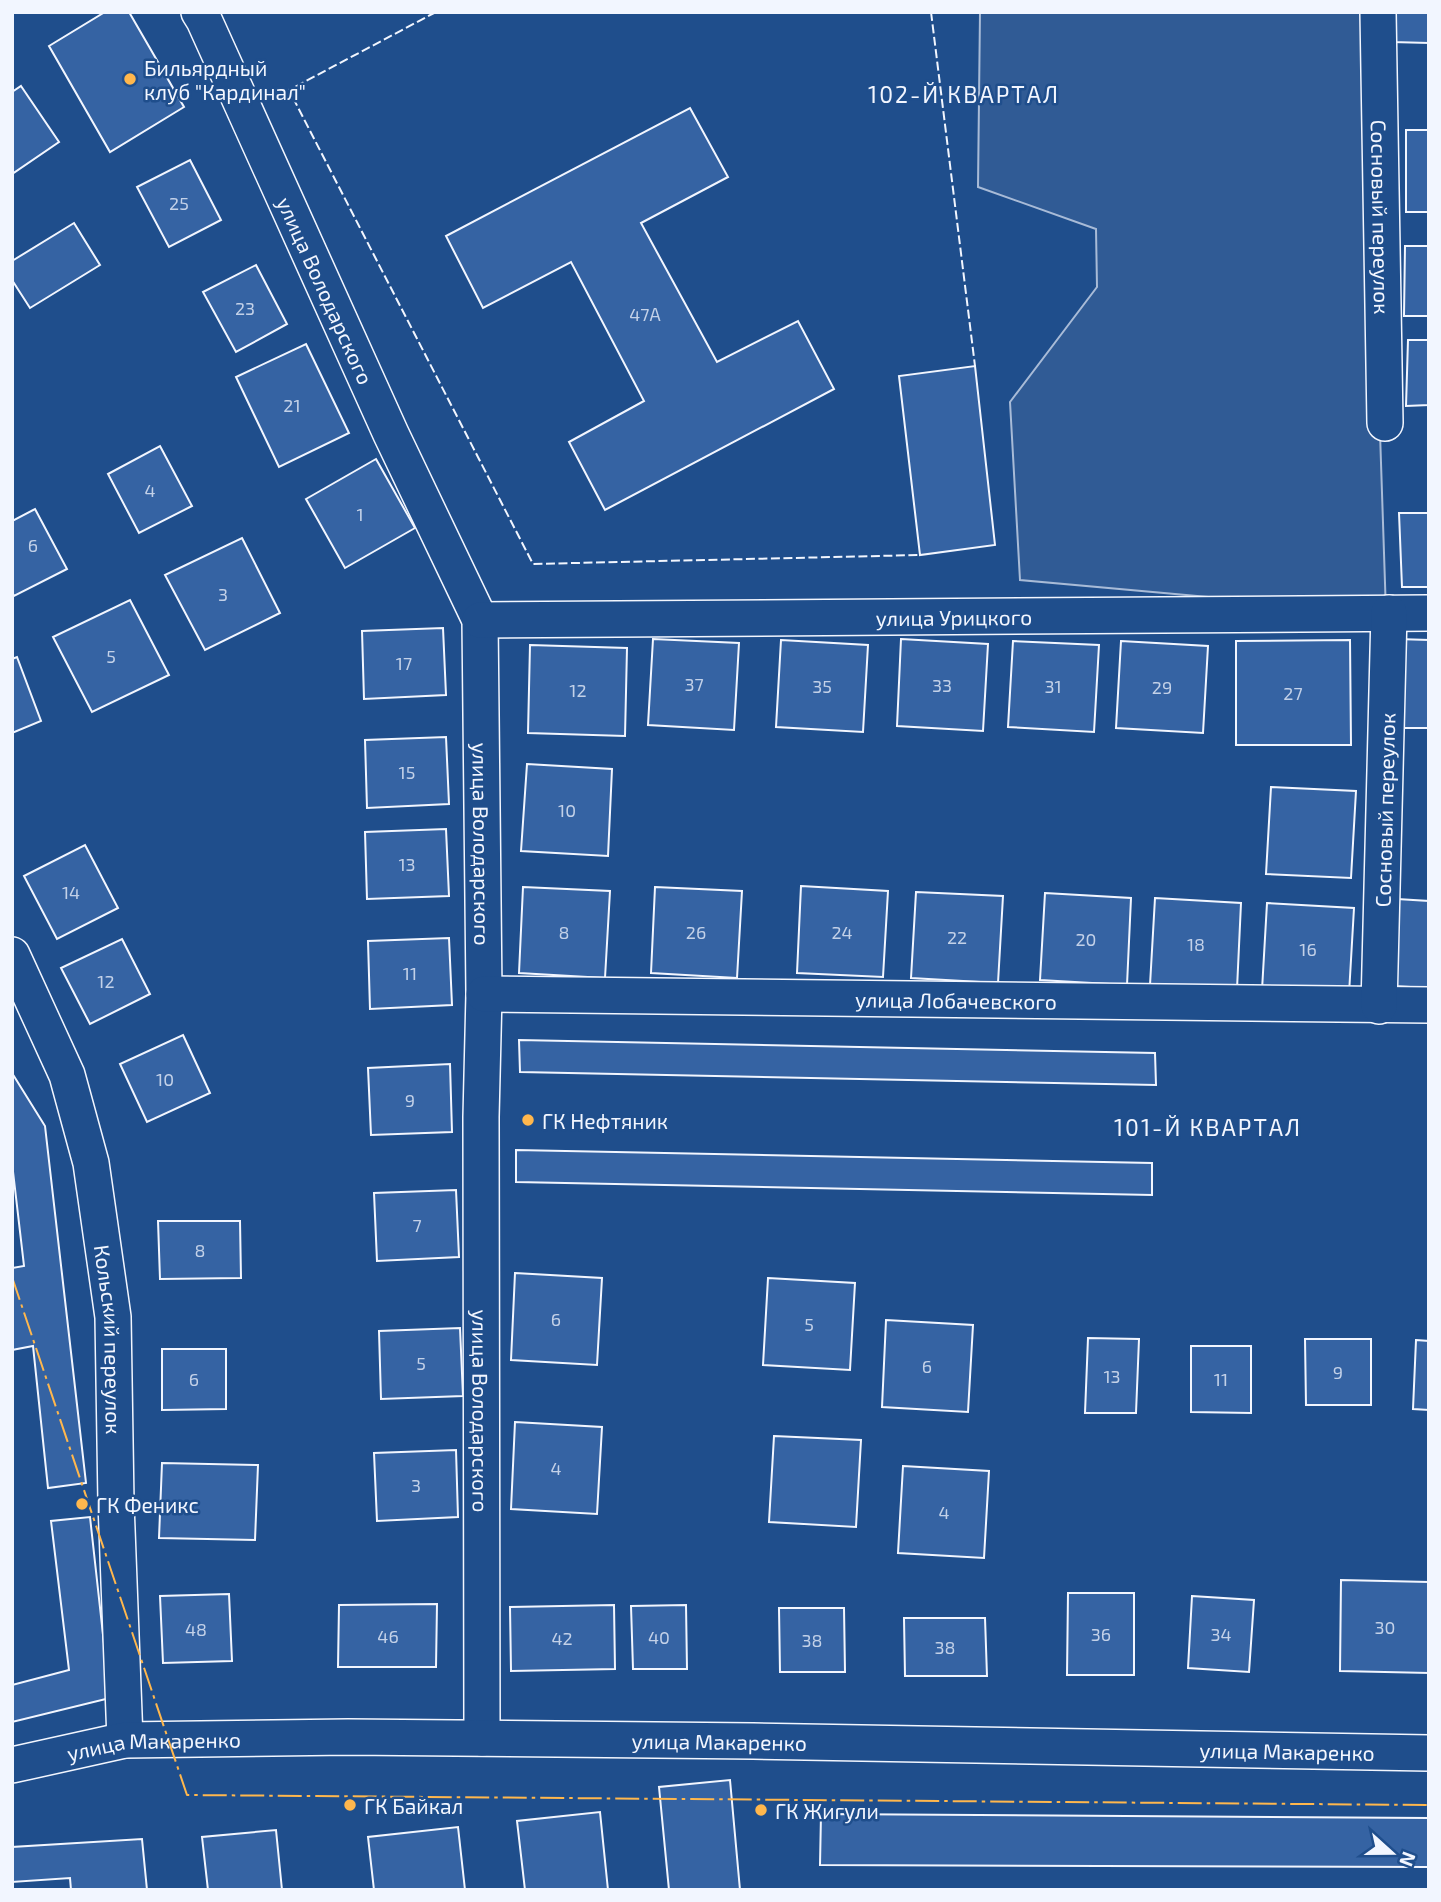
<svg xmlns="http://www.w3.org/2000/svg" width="1441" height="1902" font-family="'Exo 2',sans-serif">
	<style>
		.built { fill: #305b95; stroke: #a8bbd7; stroke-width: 2 }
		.building { fill: #3563a3; stroke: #f2f6ff; stroke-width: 2 }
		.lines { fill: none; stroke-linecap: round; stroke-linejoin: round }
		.street-casing { stroke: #f2f6ff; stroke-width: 38 }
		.street { stroke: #1f4e8c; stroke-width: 35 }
		.fence { stroke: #f2f6ff; stroke-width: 2; stroke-dasharray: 9 3.5; stroke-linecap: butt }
		.power { stroke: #ffb74d; stroke-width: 2; stroke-dasharray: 24 5 3.5 5; stroke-linecap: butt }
		.poi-dot { fill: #ffb74d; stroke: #1f4e8c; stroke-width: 2.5 }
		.labels { text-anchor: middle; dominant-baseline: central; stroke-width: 5; stroke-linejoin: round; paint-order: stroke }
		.number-label { font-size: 18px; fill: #c3d1e8 }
		.poi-label { font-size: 21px; fill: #f2f6ff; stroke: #1f4e8c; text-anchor: start }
		.street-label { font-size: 21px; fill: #f2f6ff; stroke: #1f4e8c }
		.neighbourhood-label { font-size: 23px; letter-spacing: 2px; fill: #f2f6ff; stroke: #1f4e8c }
	</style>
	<rect width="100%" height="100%" fill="#1f4e8c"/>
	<!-- built -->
	<polygon class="built" points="980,12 1366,12 1386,613 1020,580 1010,402 1097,287 1096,229 978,187"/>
	<!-- building -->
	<g class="building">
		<polygon points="105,12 129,12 184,107 110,152 49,46"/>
		<polygon points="1393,12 1429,12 1429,43 1392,42"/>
		<polygon points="21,86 59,142 12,174 12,92"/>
		<polygon points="690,108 728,177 641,223 717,362 798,321 834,389 605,510 569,442 644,401 571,262 483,308 446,236"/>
		<rect x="1406" y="130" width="23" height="82"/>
		<polygon points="190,160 221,220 169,247 137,187"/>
		<polygon points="74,223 100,265 30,308 12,280 12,261"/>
		<polygon points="1405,246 1429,246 1429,316 1404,316"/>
		<polygon points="256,265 287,324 236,352 203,292"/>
		<polygon points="1408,340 1429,340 1429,405 1406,406"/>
		<polygon points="306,344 349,433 279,467 236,377"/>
		<polygon points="975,366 995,545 920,555 899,376"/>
		<polygon points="160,446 192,506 139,533 108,474"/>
		<polygon points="376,459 415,528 345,568 306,499"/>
		<polygon points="35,509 67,569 14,596 12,592 12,521"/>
		<polygon points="1399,513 1429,513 1429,587 1402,587"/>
		<polygon points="242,538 280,613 205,650 165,575"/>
		<polygon points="130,600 169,675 92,712 53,637"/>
		<polygon points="443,628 446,695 364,699 362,631"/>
		<polygon points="653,639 739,643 734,730 648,725"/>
		<polygon points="901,639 988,644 983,731 897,726"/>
		<polygon points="1397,639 1429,640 1429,728 1397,728"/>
		<polygon points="781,640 868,645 863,732 776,727"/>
		<polygon points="1350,640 1351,745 1236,745 1236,641"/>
		<polygon points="1013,641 1099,645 1094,732 1008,727"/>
		<polygon points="1121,641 1208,646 1203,733 1116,728"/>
		<polygon points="530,645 627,648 625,736 528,733"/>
		<polygon points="17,657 41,721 12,733 12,659"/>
		<polygon points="446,737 449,804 367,808 365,740"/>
		<polygon points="527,764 612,769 608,856 521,851"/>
		<polygon points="1271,787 1356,791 1351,878 1266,874"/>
		<polygon points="446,829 449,896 367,899 365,832"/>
		<polygon points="85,845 118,908 57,939 24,876"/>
		<polygon points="801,886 888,891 883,977 797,973"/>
		<polygon points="523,887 610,891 605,978 519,973"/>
		<polygon points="655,887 742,891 737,978 651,973"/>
		<polygon points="916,892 1003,896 998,983 911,978"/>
		<polygon points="1045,893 1131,898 1127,985 1040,980"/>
		<polygon points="1155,898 1241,903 1237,989 1150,985"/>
		<polygon points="1397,899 1429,901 1429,988 1392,986"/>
		<polygon points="1267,903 1354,908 1349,994 1262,990"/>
		<polygon points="449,938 452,1005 370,1009 368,941"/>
		<polygon points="122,939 150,994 90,1024 61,968"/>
		<polygon points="183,1035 210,1093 147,1122 120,1064"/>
		<polygon points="519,1040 1155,1053 1156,1085 520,1072"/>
		<polygon points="450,1064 452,1132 371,1135 368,1068"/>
		<polygon points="12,1073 45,1126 86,1483 48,1488 33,1346 12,1350 12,1268 24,1266 12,1163"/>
		<polygon points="516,1150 1152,1163 1152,1195 516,1182"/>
		<polygon points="456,1190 459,1257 377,1261 374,1193"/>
		<polygon points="158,1221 240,1221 241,1278 160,1279"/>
		<polygon points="515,1273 602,1278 597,1365 511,1360"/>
		<polygon points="768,1278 855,1283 850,1370 763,1365"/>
		<polygon points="886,1320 973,1325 968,1412 882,1407"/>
		<polygon points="460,1328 463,1396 381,1399 379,1331"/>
		<polygon points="1088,1338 1139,1339 1136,1413 1085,1413"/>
		<polygon points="1305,1339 1371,1339 1371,1405 1306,1405"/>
		<polygon points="1416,1340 1429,1341 1429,1410 1413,1409"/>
		<polygon points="1191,1346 1251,1346 1251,1413 1191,1412"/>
		<polygon points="162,1349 226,1349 226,1409 162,1410"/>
		<polygon points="515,1422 602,1427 597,1514 511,1509"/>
		<polygon points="774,1436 861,1440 856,1527 769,1522"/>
		<polygon points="456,1450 458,1517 377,1521 374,1453"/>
		<polygon points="162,1463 258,1465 255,1540 159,1538"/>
		<polygon points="903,1466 989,1471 984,1558 898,1553"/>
		<polygon points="90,1517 110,1698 12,1722 12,1685 69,1670 51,1521"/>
		<polygon points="1341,1580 1429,1582 1429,1673 1340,1671"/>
		<polygon points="1068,1593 1134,1593 1134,1675 1067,1675"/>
		<polygon points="229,1594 232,1661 163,1663 160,1596"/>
		<polygon points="1192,1596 1254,1600 1249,1672 1188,1668"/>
		<polygon points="437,1604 436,1667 338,1667 339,1605"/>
		<polygon points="614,1605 615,1669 511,1671 510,1607"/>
		<polygon points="686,1605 687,1669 633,1669 631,1606"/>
		<polygon points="779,1608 844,1608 845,1672 780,1672"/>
		<polygon points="904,1618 985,1618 987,1676 905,1676"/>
		<polygon points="730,1780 740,1890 669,1890 659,1787"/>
		<polygon points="600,1812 608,1890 525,1890 517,1821"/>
		<polygon points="821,1814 1429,1818 1429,1867 820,1865"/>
		<polygon points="458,1827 465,1890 374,1890 368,1837"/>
		<polygon points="276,1830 282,1890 208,1890 202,1837"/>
		<polygon points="142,1839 147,1890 71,1890 70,1878 12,1882 12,1847"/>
	</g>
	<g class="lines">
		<!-- street casing -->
		<g class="street-casing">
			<g id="street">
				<path id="s1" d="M199,12L204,20L391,434L480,620L484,994L481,1117L482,1738"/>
				<path id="s2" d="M1378,12L1385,423"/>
				<path id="s3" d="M480,620L1429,613"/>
				<path id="s4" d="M12,955L67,1075L91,1163L113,1317L116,1503L125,1740"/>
				<path id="s5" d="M484,994L1429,1005"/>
				<path id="s6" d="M1379,1006L1389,613"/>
				<path id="s7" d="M12,1765L125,1740L348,1737L753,1741L1429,1753"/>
			</g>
		</g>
		<!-- street -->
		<use href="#street" class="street"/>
		<!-- fence -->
		<g class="fence">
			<polyline points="436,12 289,90 533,564 920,555"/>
			<polyline points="931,12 975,366"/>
		</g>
		<!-- power -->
		<polyline class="power" points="12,1277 187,1795 1429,1805"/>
	</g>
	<!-- markers -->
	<g class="poi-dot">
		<circle cx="130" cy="79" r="7"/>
		<circle cx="528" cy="1120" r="7"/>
		<circle cx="82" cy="1504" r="7"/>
		<circle cx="350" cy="1805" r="7"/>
		<circle cx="761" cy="1810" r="7"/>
	</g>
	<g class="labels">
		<!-- number labels -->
		<g class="number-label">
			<text x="179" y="203">25</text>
			<text x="245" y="308">23</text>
			<text x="645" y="314">47А</text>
			<text x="292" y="405">21</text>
			<text x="150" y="490">4</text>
			<text x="360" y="514">1</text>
			<text x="33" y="545">6</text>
			<text x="223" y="594">3</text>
			<text x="111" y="656">5</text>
			<text x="404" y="663">17</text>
			<text x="694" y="684">37</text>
			<text x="942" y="685">33</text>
			<text x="822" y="686">35</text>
			<text x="1053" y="686">31</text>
			<text x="1162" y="687">29</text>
			<text x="578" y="690">12</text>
			<text x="1293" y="693">27</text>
			<text x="407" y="772">15</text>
			<text x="567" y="810">10</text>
			<text x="407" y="864">13</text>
			<text x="71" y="892">14</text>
			<text x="564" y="932">8</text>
			<text x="696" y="932">26</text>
			<text x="842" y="932">24</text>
			<text x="957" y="937">22</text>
			<text x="1086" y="939">20</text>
			<text x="1196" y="944">18</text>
			<text x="1308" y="949">16</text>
			<text x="410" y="973">11</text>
			<text x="106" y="981">12</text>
			<text x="165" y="1079">10</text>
			<text x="410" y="1100">9</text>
			<text x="417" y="1225">7</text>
			<text x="200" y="1250">8</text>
			<text x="556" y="1319">6</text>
			<text x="809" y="1324">5</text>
			<text x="421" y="1363">5</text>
			<text x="927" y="1366">6</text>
			<text x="1338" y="1372">9</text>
			<text x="1112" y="1376">13</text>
			<text x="194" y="1379">6</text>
			<text x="1221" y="1379">11</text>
			<text x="556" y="1468">4</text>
			<text x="416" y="1485">3</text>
			<text x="944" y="1512">4</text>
			<text x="1385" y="1627">30</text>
			<text x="196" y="1629">48</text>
			<text x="1101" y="1634">36</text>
			<text x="1221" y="1634">34</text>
			<text x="388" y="1636">46</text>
			<text x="659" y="1637">40</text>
			<text x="562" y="1638">42</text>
			<text x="812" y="1640">38</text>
			<text x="945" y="1647">38</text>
		</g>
		<!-- poi labels -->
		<g class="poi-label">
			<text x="144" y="67">Бильярдный<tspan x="144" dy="24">клуб "Кардинал"</tspan></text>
			<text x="542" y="1120">ГК Нефтяник</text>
			<text x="96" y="1504">ГК Феникс</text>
			<text x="364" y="1805">ГК Байкал</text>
			<text x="775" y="1810">ГК Жигули</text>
		</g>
		<!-- street labels -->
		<g class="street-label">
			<text stroke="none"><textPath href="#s2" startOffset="205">Сосновый переулок</textPath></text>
			<text stroke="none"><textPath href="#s1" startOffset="306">улица Володарского</textPath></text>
			<text stroke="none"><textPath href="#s3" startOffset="474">улица Урицкого</textPath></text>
			<text stroke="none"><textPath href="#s6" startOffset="196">Сосновый переулок</textPath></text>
			<text stroke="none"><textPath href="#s1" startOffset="894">улица Володарского</textPath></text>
			<text stroke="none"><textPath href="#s5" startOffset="472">улица Лобачевского</textPath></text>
			<text stroke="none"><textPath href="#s4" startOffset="401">Кольский переулок</textPath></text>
			<text stroke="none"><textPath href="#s1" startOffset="1461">улица Володарского</textPath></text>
			<text stroke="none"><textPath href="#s7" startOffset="710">улица Макаренко</textPath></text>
			<text stroke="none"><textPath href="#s7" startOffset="144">улица Макаренко</textPath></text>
			<text stroke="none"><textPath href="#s7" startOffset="1278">улица Макаренко</textPath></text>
		</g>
		<!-- neighbourhood labels -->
		<g class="neighbourhood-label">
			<text x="964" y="94">102-Й КВАРТАЛ</text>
			<text x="1208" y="1127">101-Й КВАРТАЛ</text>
		</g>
	</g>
	<!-- border -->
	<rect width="1441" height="1902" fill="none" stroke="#f2f6ff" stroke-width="28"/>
	<!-- north arrow -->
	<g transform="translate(1392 1853) rotate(111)" stroke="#1f4e8c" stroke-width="5" paint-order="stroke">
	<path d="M0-5L12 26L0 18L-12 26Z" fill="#f2f6ff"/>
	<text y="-10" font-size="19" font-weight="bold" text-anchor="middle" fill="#f2f6ff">N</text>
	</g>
</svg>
